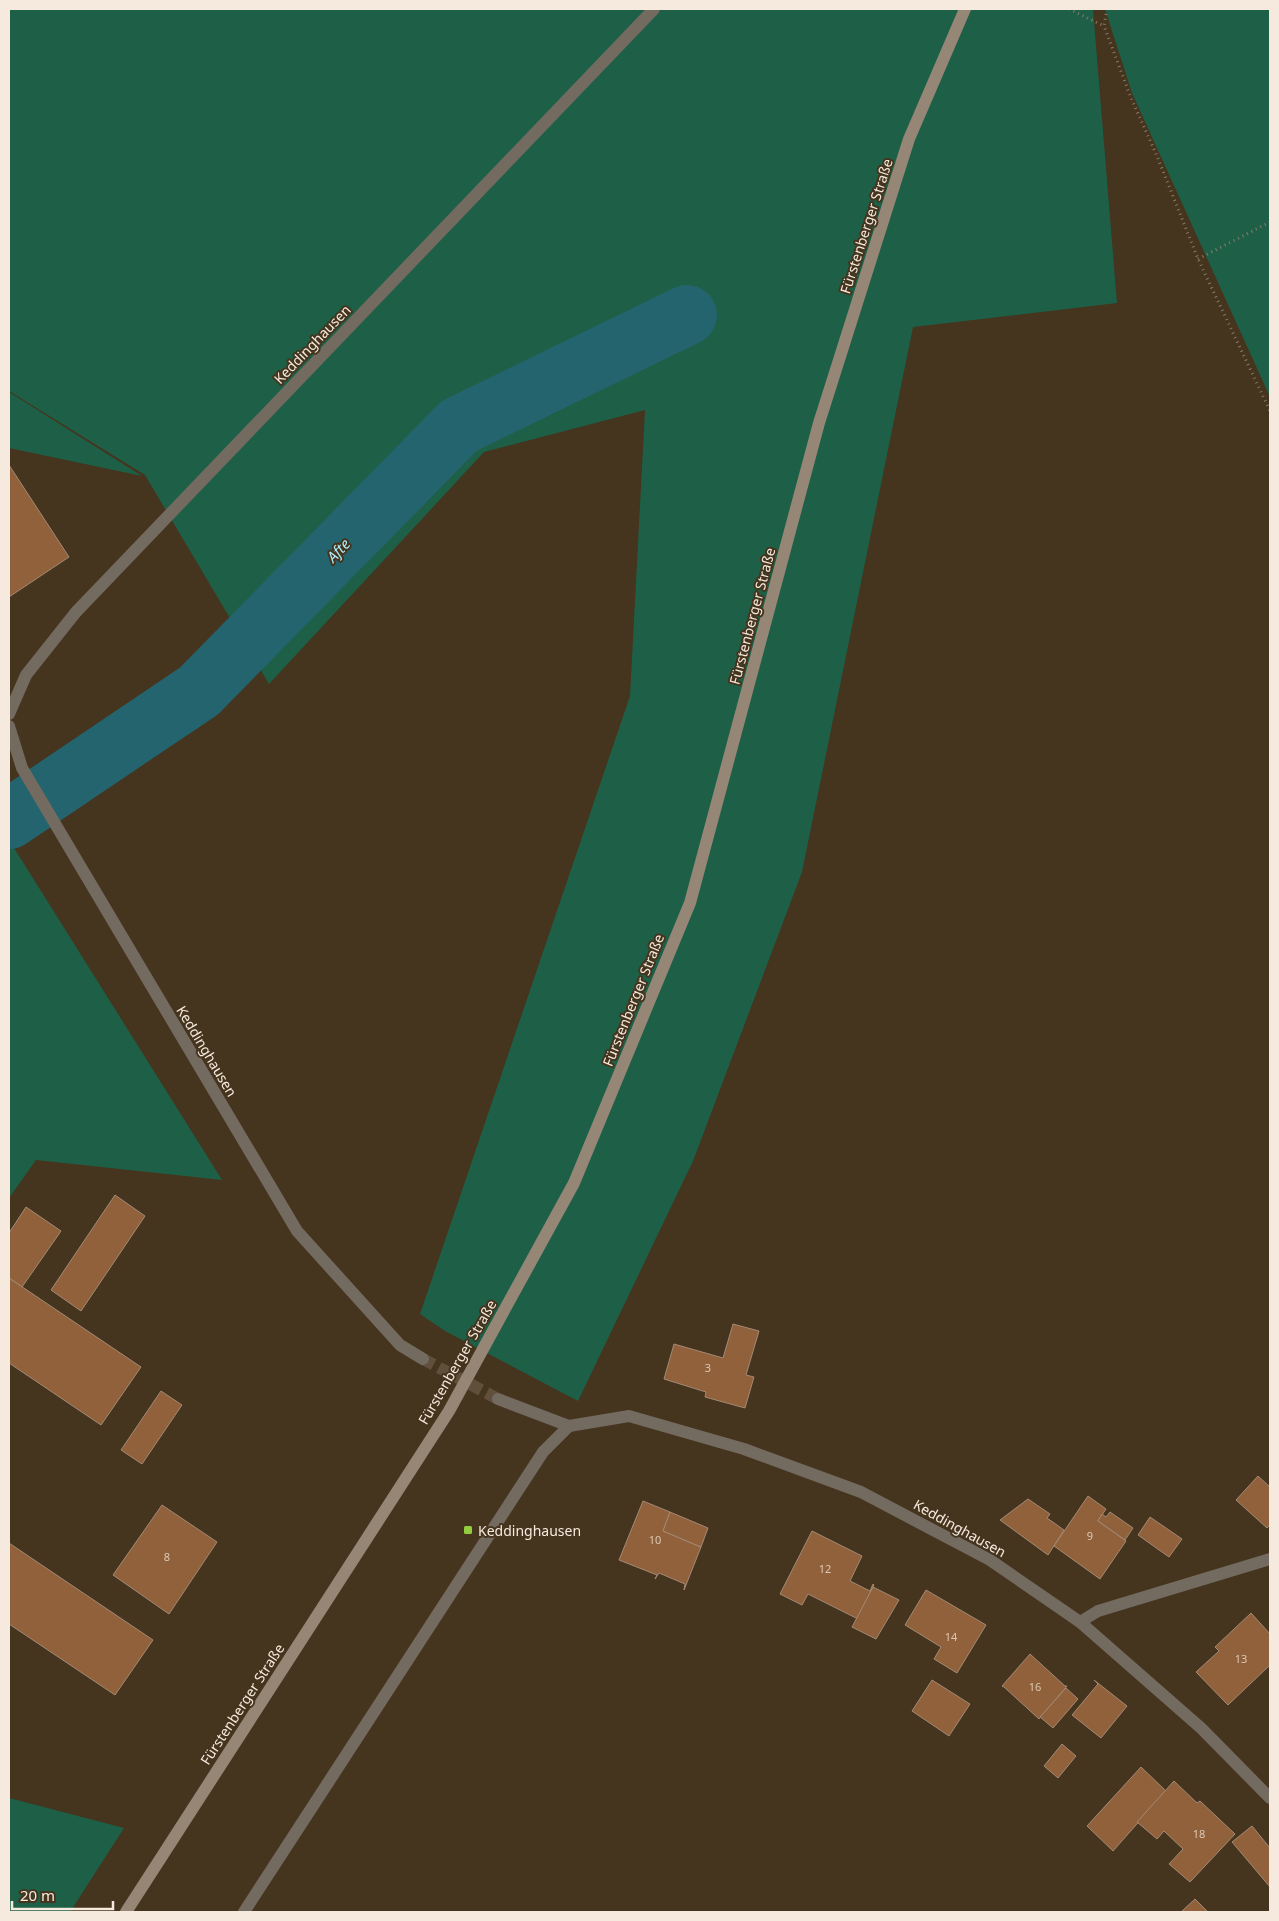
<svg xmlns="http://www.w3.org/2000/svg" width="1279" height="1921" font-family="'Noto Sans',sans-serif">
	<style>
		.green { fill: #1e6047 }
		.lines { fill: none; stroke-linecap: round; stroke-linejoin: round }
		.river { stroke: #24646e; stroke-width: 60 }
		.building { fill: #90613a; stroke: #a48a76 }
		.minor-tunnel { stroke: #5f4f3b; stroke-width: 12; stroke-dasharray: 12 6; stroke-linecap: butt }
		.path { stroke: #8a7b69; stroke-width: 3; stroke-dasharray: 1 4; stroke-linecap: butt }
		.minor { stroke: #736a60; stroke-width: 12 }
		.secondary { stroke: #958676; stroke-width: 12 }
		.poi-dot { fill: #91cd3f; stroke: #45341e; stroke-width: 2 }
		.labels { text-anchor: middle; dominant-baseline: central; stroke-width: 4; stroke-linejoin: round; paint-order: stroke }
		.number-label { font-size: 11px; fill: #dcc8b4 }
		.street-label { font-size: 14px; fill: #f5eadd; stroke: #45341e }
		.poi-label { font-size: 14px; fill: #f5eadd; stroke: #45341e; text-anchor: start }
		.water-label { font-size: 15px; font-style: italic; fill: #aaebf8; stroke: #45341e }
	</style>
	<rect width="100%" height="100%" fill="#45341e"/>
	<!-- green -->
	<g class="green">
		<polygon points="9,9 1093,9 1117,303 913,327 802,872 693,1161 578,1401 445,1331 420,1314 630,696 645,410 484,452 269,684 145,475 9,391"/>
		<polygon points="1105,9 1270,9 1270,397 1132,93"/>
		<polygon points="9,392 142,476 9,448"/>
		<polygon points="9,840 222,1180 36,1160 9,1198"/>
		<polygon points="9,1798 124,1828 70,1912 9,1912"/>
	</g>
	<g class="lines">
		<!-- river -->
		<polyline class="river" points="9,819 199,691 459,426 687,315"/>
	</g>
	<!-- building -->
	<g class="building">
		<polygon points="9,465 69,557 9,597"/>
		<polygon points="115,1195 145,1216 81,1311 51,1290"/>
		<polygon points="26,1207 61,1231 22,1287 9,1278 9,1233"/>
		<polygon points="9,1278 141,1367 101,1425 9,1363"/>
		<polygon points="733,1324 759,1331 746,1375 754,1377 745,1408 705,1397 706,1392 664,1379 674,1344 723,1358"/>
		<polygon points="161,1391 182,1405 142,1464 121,1450"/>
		<polygon points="1258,1476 1270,1487 1270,1525 1267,1528 1236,1500"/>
		<polygon points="1088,1496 1106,1509 1098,1521 1126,1541 1100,1579 1054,1546"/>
		<polygon points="1028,1499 1050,1514 1047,1518 1064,1530 1048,1555 1000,1520"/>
		<polygon points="643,1501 670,1512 663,1531 701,1547 684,1590 685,1584 659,1573 655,1579 657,1575 619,1560"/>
		<polygon points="162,1505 217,1542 169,1614 113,1575"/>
		<polygon points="670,1512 708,1528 701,1547 663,1531"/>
		<polygon points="1110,1512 1133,1528 1125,1540 1098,1521 1102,1514 1106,1517"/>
		<polygon points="1150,1517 1182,1539 1169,1557 1138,1535"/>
		<polygon points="812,1531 862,1556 850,1581 870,1591 873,1584 874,1585 858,1619 808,1594 802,1605 780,1594"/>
		<polygon points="9,1543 153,1640 115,1695 9,1624"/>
		<polygon points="873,1587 899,1600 876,1639 852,1627"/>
		<polygon points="926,1590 986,1625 957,1673 934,1659 941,1647 905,1625"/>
		<polygon points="1251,1613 1270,1634 1270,1665 1228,1705 1196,1672 1219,1651 1215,1647"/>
		<polygon points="1030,1654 1065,1686 1067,1686 1039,1719 1004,1687 1002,1686"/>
		<polygon points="932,1680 970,1704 949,1736 912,1711"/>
		<polygon points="1094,1680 1127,1706 1101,1738 1072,1715 1098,1684"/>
		<polygon points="1066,1688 1078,1699 1053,1728 1040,1717"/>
		<polygon points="1062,1744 1076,1756 1058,1778 1044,1766"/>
		<polygon points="1141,1767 1166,1791 1113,1851 1087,1826"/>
		<polygon points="1174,1781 1197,1803 1200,1801 1235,1834 1190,1882 1169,1864 1183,1849 1164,1831 1157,1839 1137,1822"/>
		<polygon points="1252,1826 1270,1848 1270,1887 1232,1842"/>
		<polygon points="1195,1899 1208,1912 1181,1912"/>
	</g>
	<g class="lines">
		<!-- minor-tunnel -->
		<polyline class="minor-tunnel" points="423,1359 498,1399"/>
		<!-- path -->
		<g class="path">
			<polyline points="1069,9 1104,26"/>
			<polyline points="1107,9 1104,26 1131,98 1157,156 1198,259 1270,411"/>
			<polyline points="1198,259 1270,222"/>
		</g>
		<!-- minor -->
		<g class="minor">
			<polyline points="9,714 26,675 76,612 654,9"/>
			<polyline points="9,726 22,768 297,1231 400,1345 423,1359"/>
			<polyline points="498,1399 569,1426 629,1416 744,1449 861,1492 990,1560 1080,1622 1201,1728 1270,1798"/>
			<polyline points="1080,1622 1098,1611 1270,1559"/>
			<polyline points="244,1912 543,1452 569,1426"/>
		</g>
		<!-- secondary -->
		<polyline class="secondary" points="126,1912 449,1411 574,1183 690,903 819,423 909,139 965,9"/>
	</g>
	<!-- markers -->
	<rect class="poi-dot" x="463" y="1525" width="10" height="10" rx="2.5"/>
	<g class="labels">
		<!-- number labels -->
		<g class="number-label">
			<text x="708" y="1367">3</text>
			<text x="1090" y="1535">9</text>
			<text x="655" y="1539">10</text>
			<text x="167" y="1556">8</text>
			<text x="825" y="1568">12</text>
			<text x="951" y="1636">14</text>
			<text x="1241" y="1658">13</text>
			<text x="1035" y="1686">16</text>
			<text x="1199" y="1833">18</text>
		</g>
		<!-- street labels -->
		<g class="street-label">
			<text transform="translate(866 226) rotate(-72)">Fürstenberger Straße</text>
			<text transform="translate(312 344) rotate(-46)">Keddinghausen</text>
			<text transform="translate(752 616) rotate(-75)">Fürstenberger Straße</text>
			<text transform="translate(633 1000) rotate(-68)">Fürstenberger Straße</text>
			<text transform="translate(207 1051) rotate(59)">Keddinghausen</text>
			<text transform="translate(457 1362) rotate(-60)">Fürstenberger Straße</text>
			<text transform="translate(960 1528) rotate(29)">Keddinghausen</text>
			<text transform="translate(242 1704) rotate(-57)">Fürstenberger Straße</text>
		</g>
		<!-- poi labels -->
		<g class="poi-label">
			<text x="478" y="1530">Keddinghausen</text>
		</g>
		<!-- water labels -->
		<g class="water-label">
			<text transform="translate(338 550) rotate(-46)">Afte</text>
		</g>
	</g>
	<!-- border -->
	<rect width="1279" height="1921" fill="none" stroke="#f5eadd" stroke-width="20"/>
	<!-- scale -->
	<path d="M12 1901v8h101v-8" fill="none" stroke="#f5eadd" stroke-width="2.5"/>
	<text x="20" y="1901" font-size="15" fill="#f5eadd" stroke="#45341e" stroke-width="4" paint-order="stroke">20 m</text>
</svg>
